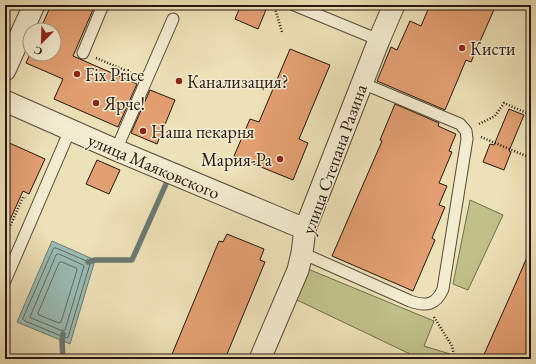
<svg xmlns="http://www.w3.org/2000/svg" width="536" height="364" font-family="'EB Garamond',serif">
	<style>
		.green { fill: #c0c189; stroke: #726c4c }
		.water { fill: #9abcb5; stroke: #6b7a73 }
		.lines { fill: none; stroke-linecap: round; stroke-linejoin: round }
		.shore { stroke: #606962; stroke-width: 1 }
		.stream { stroke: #6b7a73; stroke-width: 5.5 }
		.building { fill: #e29f71; stroke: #25160f }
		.lane-casing { stroke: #574939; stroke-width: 13 }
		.street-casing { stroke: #574939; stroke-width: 23 }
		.path { stroke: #25160f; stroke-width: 2.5; stroke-dasharray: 1 2; stroke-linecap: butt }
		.lane { stroke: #f3ecd0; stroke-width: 11 }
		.street { stroke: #f3ecd0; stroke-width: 21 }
		.poi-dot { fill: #8f2418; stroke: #f3ecd0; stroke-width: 1.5 }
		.labels { text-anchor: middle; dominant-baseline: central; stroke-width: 3; stroke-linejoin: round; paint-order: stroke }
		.poi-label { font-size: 18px; fill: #25160f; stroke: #f3ecd0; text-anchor: start }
		.street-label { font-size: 18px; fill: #25160f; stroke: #f3ecd0 }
	</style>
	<rect width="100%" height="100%" fill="#ede1b7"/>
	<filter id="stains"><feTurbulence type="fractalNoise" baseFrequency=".005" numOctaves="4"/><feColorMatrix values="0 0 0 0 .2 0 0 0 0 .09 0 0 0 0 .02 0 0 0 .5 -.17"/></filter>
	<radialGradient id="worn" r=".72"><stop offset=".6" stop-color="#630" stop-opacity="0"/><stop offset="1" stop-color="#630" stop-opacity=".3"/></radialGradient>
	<!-- green -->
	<g class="green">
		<polygon points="470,200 503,215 468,290 453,284"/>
		<polygon points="308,269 434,321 424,346 450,354 451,359 413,359 410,354 297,300"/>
	</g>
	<!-- water -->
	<polygon class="water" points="52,241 95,260 70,344 17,322"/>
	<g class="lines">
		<!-- shore -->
		<g class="shore">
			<polygon points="54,248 56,248 89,262 90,264 68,337 66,338 25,321 23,319"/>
			<polygon points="59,254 83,265 84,266 65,330 63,331 31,318 30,317 56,255"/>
			<polygon points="62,262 76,268 77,270 61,322 59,323 39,315 38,313 59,263"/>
		</g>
		<!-- stream -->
		<g class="stream">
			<polyline points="88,262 95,260 132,260 166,184"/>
			<polyline points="63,334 62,341 63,359"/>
		</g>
	</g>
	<!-- building -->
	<g class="building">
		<polygon points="51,5 95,5 73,56 137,84 118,127 54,99 63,79 26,63 30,54 54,54 54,30 40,30"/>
		<polygon points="241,5 268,5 258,29 235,19"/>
		<polygon points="430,5 496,5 471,62 466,60 445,110 377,81 391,47 397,50 410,21 421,26"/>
		<polygon points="290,49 330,65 299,139 308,143 293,180 234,156 250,119 259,122"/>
		<polygon points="150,90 175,100 157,144 131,133"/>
		<polygon points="395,104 439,123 438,126 456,134 449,151 452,152 439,183 447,186 439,205 445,207 432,238 435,240 413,291 332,256 382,141 380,140"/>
		<polygon points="509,109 524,115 509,151 511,152 504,170 483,162 490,144 494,145"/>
		<polygon points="5,141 45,159 29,194 23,191 5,231"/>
		<polygon points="97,160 120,170 109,194 86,184"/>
		<polygon points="227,234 264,249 260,260 265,262 225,359 170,359 219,241 223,242"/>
		<polygon points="531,248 531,359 482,359 515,285"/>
	</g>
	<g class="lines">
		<!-- lane casing -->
		<g class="lane-casing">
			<g id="lane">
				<polyline points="294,5 379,40"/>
				<polyline points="83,53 103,5"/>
				<polyline points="116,150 173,19"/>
				<path d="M302,253L410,301C426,307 436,305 443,289L467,139L466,131L460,124L362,83"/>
				<polyline points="5,281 70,130"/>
			</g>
		</g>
		<!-- street casing -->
		<g class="street-casing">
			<g id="street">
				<polyline points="5,70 34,5"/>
				<polyline points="5,101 116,150 305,229"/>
				<polyline points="260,359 298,270 302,253 305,229 379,40 394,5"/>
			</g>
		</g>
		<!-- path -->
		<g class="path">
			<polyline points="274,5 282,32"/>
			<polyline points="96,58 134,74"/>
			<polyline points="479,124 495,116 504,103 531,115"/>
			<polyline points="481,137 526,156"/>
			<polyline points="8,231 23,197 25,198"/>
			<polyline points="434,317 452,346 455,359"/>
		</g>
		<!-- lane -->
		<use href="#lane" class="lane"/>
		<!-- street -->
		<use href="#street" class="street"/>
	</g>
	<!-- markers -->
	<g class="poi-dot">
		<circle cx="462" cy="48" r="4"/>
		<circle cx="77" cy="74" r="4"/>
		<circle cx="179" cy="81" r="4"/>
		<circle cx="96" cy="103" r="4"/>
		<circle cx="143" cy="131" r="4"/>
		<circle cx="280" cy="159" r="4"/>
	</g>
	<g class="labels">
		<!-- poi labels -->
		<g class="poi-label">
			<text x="470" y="48">Кисти</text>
			<text x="85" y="74">Fix Price</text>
			<text x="187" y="81">Канализация?</text>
			<text x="104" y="103">Ярче!</text>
			<text x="151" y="131">Наша пекарня</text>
			<text x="272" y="159" text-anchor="end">Мария-Ра</text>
		</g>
		<!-- street labels -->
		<g class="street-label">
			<text transform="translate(334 159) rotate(-70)">улица Степана Разина</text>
			<text transform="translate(154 166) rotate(23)">улица Маяковского</text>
		</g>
	</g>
	<!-- margin -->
	<rect width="536" height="364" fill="none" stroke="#ede1b7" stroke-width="20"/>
	<rect x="6" y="6" width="524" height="352" fill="none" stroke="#25160f" stroke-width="2"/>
	<rect x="10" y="10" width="516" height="344" fill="none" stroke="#25160f"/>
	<!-- north arrow -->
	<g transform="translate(42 42) rotate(203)"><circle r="19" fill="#f3ecd0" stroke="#a19683"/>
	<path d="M0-3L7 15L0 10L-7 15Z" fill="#8f2418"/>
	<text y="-6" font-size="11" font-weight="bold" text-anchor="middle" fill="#25160f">С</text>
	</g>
	<rect width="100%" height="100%" filter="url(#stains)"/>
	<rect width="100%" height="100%" fill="url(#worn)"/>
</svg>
